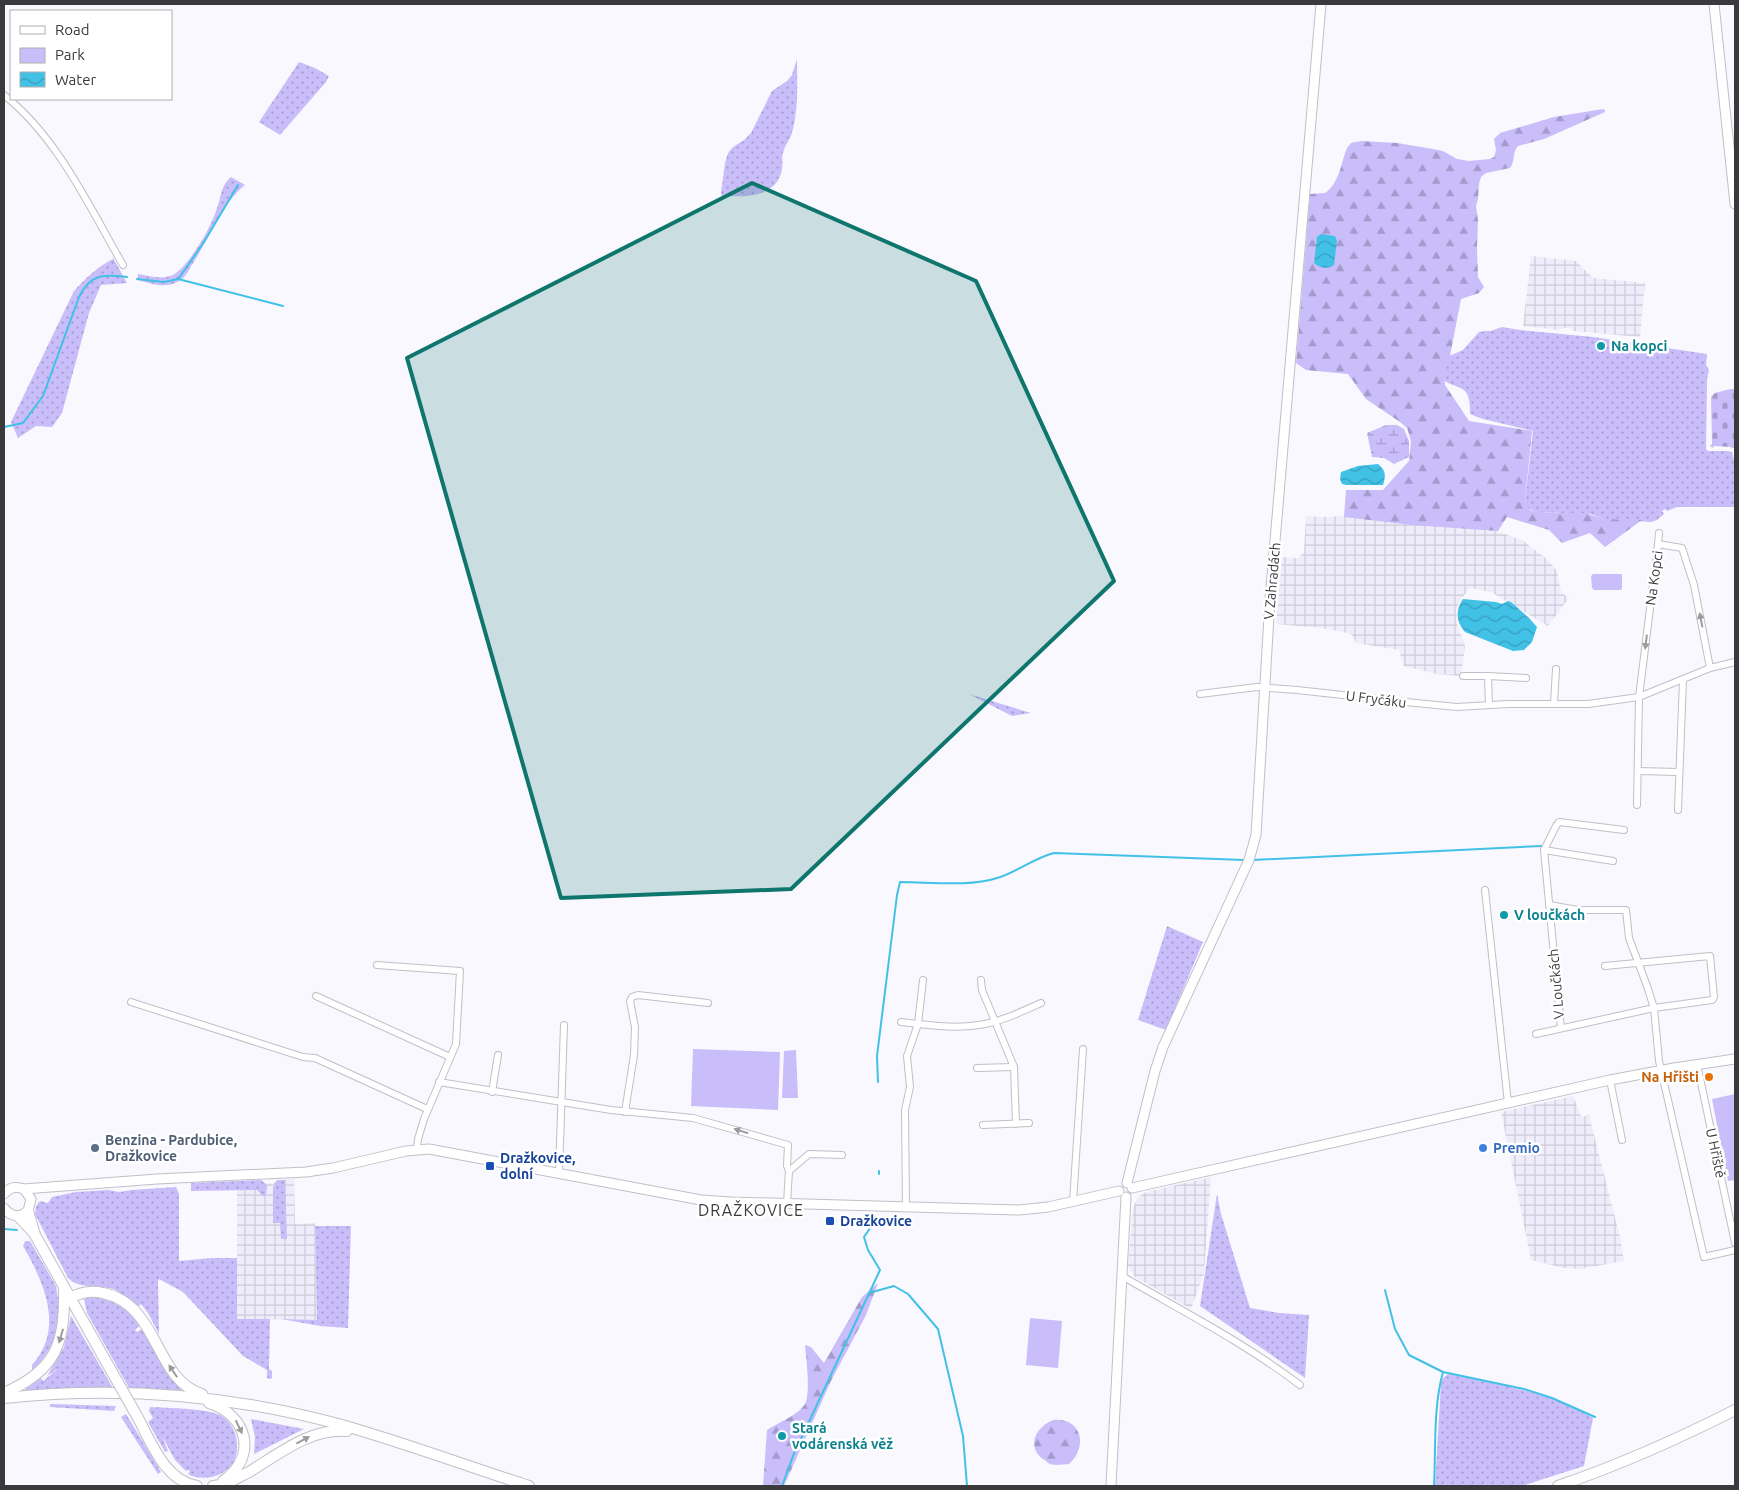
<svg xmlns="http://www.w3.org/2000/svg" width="1739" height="1490" font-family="Ubuntu,sans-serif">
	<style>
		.industrial { fill: url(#industrial-grid) }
		.grass { fill: url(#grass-dots) }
		.forest { fill: url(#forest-firs) }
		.wetland { fill: url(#wetland-marsh) }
		.cemetery { fill: url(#cemetery-stones) }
		.green { fill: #c9bdfa }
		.water { fill: url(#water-waves) }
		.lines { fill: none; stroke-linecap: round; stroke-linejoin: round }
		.stream { stroke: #41c1e6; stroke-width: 2 }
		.street-casing { stroke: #c1bfc7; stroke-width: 8 }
		.secondary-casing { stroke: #c1bfc7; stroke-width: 11 }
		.primary-casing { stroke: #c1bfc7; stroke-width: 12 }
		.street { stroke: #fff; stroke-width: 6 }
		.secondary { stroke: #fff; stroke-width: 9 }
		.primary { stroke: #fff; stroke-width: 10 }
		.primary-bridge-casing { stroke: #c1bfc7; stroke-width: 12; stroke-linecap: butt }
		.primary-bridge { stroke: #fff; stroke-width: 10 }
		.oneway { fill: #9c9c9e }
		.marked { fill: #0f766e; fill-opacity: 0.2; stroke: #0f766e; stroke-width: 4; stroke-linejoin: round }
		.culture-dot { fill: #0f9aa8; stroke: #fff; stroke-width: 2 }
		.food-dot { fill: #e8710a; stroke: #fff; stroke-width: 2 }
		.service-dot { fill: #5c6f8a; stroke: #fff; stroke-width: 2 }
		.shop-dot { fill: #3f7fe0; stroke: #fff; stroke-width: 2 }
		.transit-dot { fill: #1a4fb4; stroke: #fff; stroke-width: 2 }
		.labels { text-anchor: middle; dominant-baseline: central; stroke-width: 5; stroke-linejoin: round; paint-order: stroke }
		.culture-label { font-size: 14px; font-weight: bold; fill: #0d838f; stroke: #fff; text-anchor: start }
		.street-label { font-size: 14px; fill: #3a3a3d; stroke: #fff }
		.food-label { font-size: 14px; font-weight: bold; fill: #c56008; stroke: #fff; text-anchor: end }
		.service-label { font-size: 14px; font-weight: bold; fill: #4e5e75; stroke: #fff; text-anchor: start }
		.shop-label { font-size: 14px; font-weight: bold; fill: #366cbe; stroke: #fff; text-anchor: start }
		.transit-label { font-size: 14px; font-weight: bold; fill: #164399; stroke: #fff; text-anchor: start }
		.quarter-label { font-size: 16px; letter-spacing: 1px; fill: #3a3a3d; stroke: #fff }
	</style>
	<defs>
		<pattern id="industrial-grid" width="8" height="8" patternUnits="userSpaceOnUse" patternTransform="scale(1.25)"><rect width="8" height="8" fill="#efecfb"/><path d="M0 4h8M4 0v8" fill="none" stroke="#cecbd8"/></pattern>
		<pattern id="grass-dots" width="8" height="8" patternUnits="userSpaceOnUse" patternTransform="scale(1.25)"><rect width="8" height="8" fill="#c9bdfa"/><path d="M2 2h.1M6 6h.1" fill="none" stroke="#a49bcc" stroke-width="1.8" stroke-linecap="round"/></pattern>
		<pattern id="forest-firs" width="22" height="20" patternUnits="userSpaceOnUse" patternTransform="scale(1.25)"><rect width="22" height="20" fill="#c9bdfa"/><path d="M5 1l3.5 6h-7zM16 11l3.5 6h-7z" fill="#a49bcc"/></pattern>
		<pattern id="wetland-marsh" width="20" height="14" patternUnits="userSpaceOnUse" patternTransform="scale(1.25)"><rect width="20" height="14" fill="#c9bdfa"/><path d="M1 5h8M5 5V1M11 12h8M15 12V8" fill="none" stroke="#a49bcc"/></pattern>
		<pattern id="cemetery-stones" width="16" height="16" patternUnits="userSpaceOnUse" patternTransform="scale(1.25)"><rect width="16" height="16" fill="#c9bdfa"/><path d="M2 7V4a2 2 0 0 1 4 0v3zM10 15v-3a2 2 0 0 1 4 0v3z" fill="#a49bcc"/></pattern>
		<pattern id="water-waves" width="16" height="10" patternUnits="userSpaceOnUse" patternTransform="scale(1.25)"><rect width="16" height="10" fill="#41c1e6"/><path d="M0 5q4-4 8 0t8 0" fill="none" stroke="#379ebc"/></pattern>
	</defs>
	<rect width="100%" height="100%" fill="#f9f8fe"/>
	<!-- industrial -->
	<g class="industrial">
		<polygon points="1531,256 1576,261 1593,278 1645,283 1640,337 1574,331 1570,328 1563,328 1559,330 1523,326"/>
		<polygon points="1306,516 1321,517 1346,516 1496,531 1522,540 1548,560 1557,571 1561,592 1569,598 1548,626 1491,592 1470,588 1461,599 1456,610 1457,624 1465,646 1461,676 1437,674 1404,666 1399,650 1356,643 1352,635 1347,633 1322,628 1276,624 1282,557 1298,558 1304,552"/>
		<polygon points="1573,1096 1580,1114 1582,1117 1589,1115 1620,1237 1624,1261 1580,1269 1564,1268 1531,1260 1501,1112"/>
		<polygon points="1211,1177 1204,1273 1191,1309 1135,1277 1128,1266 1133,1208 1138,1197 1146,1192"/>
		<polygon points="294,1179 295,1224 315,1223 317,1320 237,1319 237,1185 274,1183 277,1180"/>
	</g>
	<!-- grass -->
	<g class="grass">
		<path d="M797,59C797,85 799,111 791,136C789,141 785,145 784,150C781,156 783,162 782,169C777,198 745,197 722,196L721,193L725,163L728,153L733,147L744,140L751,133L772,91L787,81L792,75Z"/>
		<polygon points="299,62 315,68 329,76 326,82 280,135 259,122"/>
		<path d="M231,177L245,185C223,202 209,239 193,263C189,269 186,278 179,281C167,289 151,284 138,280V274C149,276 162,280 173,275C189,266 210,229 216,211C221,199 220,186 231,177Z"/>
		<path d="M112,256L127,283L101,285L89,313L62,413L52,427L36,426L18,438L11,422L74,291C86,278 97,267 113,259Z"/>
		<path d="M1502,327L1520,330L1593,337L1707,354L1706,365L1709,370L1707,379L1706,449L1708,451H1727L1732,452L1735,464V507H1677L1667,511L1665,509L1662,511L1664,514L1657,520L1651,522L1605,519L1590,514L1537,512L1528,509L1525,501L1533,431L1483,419L1470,414C1470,408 1470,399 1467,394C1460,380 1430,392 1449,356L1463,350L1479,332L1485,331H1491Z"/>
		<polygon points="969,694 1031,713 1012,716"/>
		<polygon points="1167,926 1203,942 1166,1030 1138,1020"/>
		<polygon points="261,1180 267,1185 266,1196 263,1196 257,1190 191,1191 191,1183"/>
		<polygon points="277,1180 285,1180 287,1239 281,1239 280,1223 273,1223 273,1188"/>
		<path d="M176,1187L179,1194V1261L212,1258H237V1319H270L269,1369L272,1371V1378L270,1379L267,1378V1370L243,1356L183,1292L159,1279L158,1281L159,1334L148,1313L141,1304L139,1306C130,1301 123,1293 113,1289C97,1284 80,1290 68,1278L35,1214L36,1206L40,1201L48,1203L52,1197L76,1192L108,1190L119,1192L132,1190Z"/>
		<polygon points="1217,1194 1221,1214 1250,1308 1279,1313 1309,1315 1305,1378 1200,1306"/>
		<polygon points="315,1226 351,1226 348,1328 320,1326 281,1319 317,1320"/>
		<path d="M25,1241H30L56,1286L60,1313L53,1344L34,1371H32V1365C65,1329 44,1282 23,1246Z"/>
		<path d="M91,1297C113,1299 127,1308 140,1325L135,1330L137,1332L142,1329L166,1370L182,1389L181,1391L129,1388L87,1313L84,1299Z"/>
		<polygon points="71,1316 113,1388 68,1388 22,1392 41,1378 43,1381 59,1368 47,1376 64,1347"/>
		<path d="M1448,1374C1498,1384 1549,1392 1593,1418L1584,1466L1522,1486H1435L1441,1384L1443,1378Z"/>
		<polygon points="50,1404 116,1406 114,1411 50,1407"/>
		<path d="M150,1407C168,1408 204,1408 220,1415C236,1423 242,1447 233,1463C225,1477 202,1482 188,1474L190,1471L187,1470L186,1471L175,1460L162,1436L168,1451L165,1452L148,1422L153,1418L149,1411Z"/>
		<polygon points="126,1414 161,1472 158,1474 121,1417"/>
		<polygon points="251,1419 304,1429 254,1454 255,1437"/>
	</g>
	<!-- forest -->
	<g class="forest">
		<path d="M1603,109L1605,110V112L1544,139L1518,146C1512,153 1515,162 1510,168L1486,173L1481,177L1479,184L1478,199L1476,206L1478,220L1477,248L1478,277L1484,287L1479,293L1461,299L1450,356L1444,368L1445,385L1469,421L1532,431L1525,501L1528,509L1532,511L1553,513H1584L1605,519L1642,520L1605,547L1590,533L1562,543L1549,530L1507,517L1498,531L1412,525L1344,517L1346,490H1383L1409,461L1411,441L1407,428L1400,422L1366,399L1348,374L1306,370L1296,363L1310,194L1325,193C1339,184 1341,163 1347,148L1351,143L1361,141L1397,143L1433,149L1443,151L1457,159L1469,161L1490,159L1494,157L1496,150L1494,139L1500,133L1554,117Z"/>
		<path d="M878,1283L866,1315L831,1381L784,1486H763L767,1430C778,1423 798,1415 805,1404C811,1394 806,1357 805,1345L811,1347L824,1363L862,1297Z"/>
		<path d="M1053,1420C1081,1417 1089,1446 1069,1464C1064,1464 1055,1466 1050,1464C1049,1464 1044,1459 1043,1459C1026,1446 1036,1427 1053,1420Z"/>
	</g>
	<!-- wetland -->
	<polygon class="wetland" points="1386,425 1397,425 1404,429 1409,441 1409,457 1394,464 1384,458 1372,457 1367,433"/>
	<!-- cemetery -->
	<polygon class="cemetery" points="1730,389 1735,389 1735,446 1734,448 1732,448 1731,447 1714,446 1713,448 1710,446 1712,444 1711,397 1715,393"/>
	<!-- green -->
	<g class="green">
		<polygon points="1593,574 1621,574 1622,575 1622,588 1621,590 1594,590 1592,588 1591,576"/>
		<polygon points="693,1049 780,1052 778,1110 691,1106"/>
		<polygon points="796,1050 798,1098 782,1098 784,1051"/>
		<polygon points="1735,1094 1735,1180 1728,1181 1712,1099"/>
		<polygon points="1030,1318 1062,1321 1058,1368 1026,1365"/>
	</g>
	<!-- water -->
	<g class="water">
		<path d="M1321,234L1335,236L1337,241L1334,265C1327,270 1320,268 1314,263L1317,237Z"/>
		<path d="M1378,464C1386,471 1386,475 1383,485H1346L1342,484L1340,479L1341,472L1358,466Z"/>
		<path d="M1463,599L1496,602L1502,604L1508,601L1511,602L1528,617L1537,627L1532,642L1524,650L1513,651L1465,632C1456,622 1455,611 1463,599Z"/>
	</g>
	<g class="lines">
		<!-- stream -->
		<g class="stream">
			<polyline points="179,278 204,242 238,185"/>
			<polyline points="137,279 164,282 178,279 283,306"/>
			<path d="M4,427L23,423L43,396L79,297C90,274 103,274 127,277"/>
			<polyline points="1252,860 1541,846"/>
			<path d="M878,1082L877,1056L897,895L900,882C930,882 970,887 997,878C1017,872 1034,858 1054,853L1244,860"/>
			<polyline points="879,1174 879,1171"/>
			<polyline points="4,1229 17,1230"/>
			<polyline points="1385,1290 1395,1329 1409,1355 1443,1372"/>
			<polyline points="869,1293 894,1286 908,1294 938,1329 963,1436 967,1486"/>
			<polyline points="782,1486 793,1456 880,1270 868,1250 864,1237 875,1221"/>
			<path d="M1434,1486C1436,1449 1433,1408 1443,1372L1524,1389L1552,1398L1595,1417"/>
		</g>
		<!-- street casing -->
		<g class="street-casing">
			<g id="street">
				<path d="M4,95C58,138 89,206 123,265"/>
				<polyline points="1658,544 1659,533"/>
				<polyline points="1463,676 1488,676 1489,705"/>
				<polyline points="1488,676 1526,678"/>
				<polyline points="1200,694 1257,687 1297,690 1406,702 1457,707 1508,704 1588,704 1639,697 1710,668 1735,662"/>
				<polyline points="1554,704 1556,669"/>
				<polyline points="1638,771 1679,772"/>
				<polyline points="1637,805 1639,697 1658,544 1682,548 1694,585 1710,668"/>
				<polyline points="1678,810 1683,680"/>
				<polyline points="1544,850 1613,861"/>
				<polyline points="1485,890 1508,1103"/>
				<polyline points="1549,905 1578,910 1626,910 1629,938 1647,986 1654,1008 1659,1061 1704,1257 1735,1250"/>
				<polyline points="377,965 460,971 456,1044 424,1119 418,1139 417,1150"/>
				<polyline points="981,980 982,990 1014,1067 1016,1124"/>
				<polyline points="316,996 450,1057"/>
				<polyline points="131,1002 303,1057 315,1058 427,1109"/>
				<path d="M901,1022C926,1025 953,1029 979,1025C1000,1022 1021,1012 1041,1003"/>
				<polyline points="1561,1028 1544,850 1556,826 1559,822 1624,830"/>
				<polyline points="1536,1034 1654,1008 1712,1000 1714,997 1710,956 1605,966"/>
				<polyline points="1697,1064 1735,1243"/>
				<polyline points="977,1068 1014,1067"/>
				<polyline points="1610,1080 1622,1140"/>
				<polyline points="439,1082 611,1110 693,1118 788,1145 787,1166 789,1171 787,1203"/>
				<polyline points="492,1092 498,1055"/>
				<polyline points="625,1112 634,1055 635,1027 630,1001 632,997 638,995 708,1003"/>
				<polyline points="983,1125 1029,1123"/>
				<polyline points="789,1171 809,1154 842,1155"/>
				<polyline points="559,1173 564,1025"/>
				<polyline points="1073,1202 1083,1049"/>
				<polyline points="906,1207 905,1110 910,1087 907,1056 918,1024 923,980"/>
				<path d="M1122,1276C1182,1311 1245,1343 1300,1385"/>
			</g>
		</g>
		<!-- secondary casing -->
		<g class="secondary-casing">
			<g id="secondary">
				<polyline points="1714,4 1735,204"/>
				<polyline points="1127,1183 1155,1071 1163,1047 1249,860 1256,835 1270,599 1321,4"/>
				<polyline points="1132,1188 1610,1080 1674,1068 1735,1059"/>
				<path d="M4,1194C10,1187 15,1186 24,1189L157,1179L306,1172L333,1168L406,1151L429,1149L701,1200L731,1202L1019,1210L1048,1207L1119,1191"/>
				<path d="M4,1208C11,1217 19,1218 28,1211L31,1199L24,1189"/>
				<polyline points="1111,1486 1126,1197"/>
			</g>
		</g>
		<!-- primary casing -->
		<g class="primary-casing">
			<g id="primary">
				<polyline points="28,1211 35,1235 104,1358"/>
				<polyline points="18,1216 33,1232"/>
				<path d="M70,1298C81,1292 91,1290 103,1293C160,1305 154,1380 202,1394"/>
				<path d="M4,1393C57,1370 65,1343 64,1289"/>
				<path d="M4,1398C117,1386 232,1395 342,1425C405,1443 467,1466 529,1486"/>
				<path d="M209,1403C248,1415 258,1457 223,1481"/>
				<path d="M137,1416C151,1442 165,1481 197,1486"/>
				<path d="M213,1486C227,1485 237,1478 249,1472C279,1454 310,1428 347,1431"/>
				<path d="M1558,1486C1619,1465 1678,1439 1735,1410"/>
			</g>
		</g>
		<!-- street -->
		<use href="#street" class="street"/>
		<!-- secondary -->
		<use href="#secondary" class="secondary"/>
		<!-- primary -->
		<use href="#primary" class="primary"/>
		<!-- primary-bridge casing -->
		<g class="primary-bridge-casing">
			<polyline id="primary-bridge" points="104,1358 137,1416"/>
		</g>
		<!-- primary-bridge -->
		<use href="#primary-bridge" class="primary-bridge"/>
	</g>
	<!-- one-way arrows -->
	<defs><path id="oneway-solid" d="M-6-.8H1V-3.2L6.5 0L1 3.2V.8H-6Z" transform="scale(1.25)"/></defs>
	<g class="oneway">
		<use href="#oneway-solid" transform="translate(1701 620) rotate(-101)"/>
		<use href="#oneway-solid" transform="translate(1646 642) rotate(97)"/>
		<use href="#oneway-solid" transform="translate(741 1131) rotate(-163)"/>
		<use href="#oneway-solid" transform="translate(61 1336) rotate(106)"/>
		<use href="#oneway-solid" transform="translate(173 1371) rotate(-124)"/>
		<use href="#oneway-solid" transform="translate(239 1427) rotate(64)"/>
		<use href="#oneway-solid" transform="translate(303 1440) rotate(-28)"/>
	</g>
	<!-- marked area -->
	<path class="marked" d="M752,183L976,281L1114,581L791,889L561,898L407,358Z"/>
	<!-- markers -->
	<g class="culture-dot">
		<circle cx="1601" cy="346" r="5"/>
		<circle cx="1504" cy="915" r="5"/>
		<circle cx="782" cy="1436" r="5"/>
	</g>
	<circle class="food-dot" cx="1709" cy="1077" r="5"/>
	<circle class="service-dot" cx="95" cy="1148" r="5"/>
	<circle class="shop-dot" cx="1483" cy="1148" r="5"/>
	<g class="transit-dot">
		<rect x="485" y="1161" width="10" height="10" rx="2.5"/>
		<rect x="825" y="1216" width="10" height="10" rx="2.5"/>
	</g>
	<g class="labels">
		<!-- culture labels -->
		<g class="culture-label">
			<text x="1611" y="346">Na kopci</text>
			<text x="1514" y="915">V loučkách</text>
			<text x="792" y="1428">Stará<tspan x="792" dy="16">vodárenská věž</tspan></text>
		</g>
		<!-- street labels -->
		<g class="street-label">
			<text transform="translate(1654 578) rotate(-82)">Na Kopci</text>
			<text transform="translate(1272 581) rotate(-85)">V Zahradách</text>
			<text transform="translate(1376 699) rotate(7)">U Fryčáku</text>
			<text transform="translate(1556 984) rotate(-95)">V Loučkách</text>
			<text transform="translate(1716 1153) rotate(78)">U Hřiště</text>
		</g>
		<!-- food labels -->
		<g class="food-label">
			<text x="1699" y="1077">Na Hřišti</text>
		</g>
		<!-- service labels -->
		<g class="service-label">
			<text x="105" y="1140">Benzina - Pardubice,<tspan x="105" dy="16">Dražkovice</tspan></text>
		</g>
		<!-- shop labels -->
		<g class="shop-label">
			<text x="1493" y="1148">Premio</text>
		</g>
		<!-- transit labels -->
		<g class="transit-label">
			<text x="500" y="1158">Dražkovice,<tspan x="500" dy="16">dolní</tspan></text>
			<text x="840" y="1221">Dražkovice</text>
		</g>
		<!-- quarter labels -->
		<g class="quarter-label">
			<text x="751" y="1210">DRAŽKOVICE</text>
		</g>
	</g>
	<!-- border -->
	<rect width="1739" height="1490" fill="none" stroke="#3a3a3d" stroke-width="10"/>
	<!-- legend -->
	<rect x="10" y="10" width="162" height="90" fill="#ffffff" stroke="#b0b0b1"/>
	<rect x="20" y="26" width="25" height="8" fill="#ffffff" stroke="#b0b0b1"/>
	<text x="55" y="35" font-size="15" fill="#3a3a3d">Road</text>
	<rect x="20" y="48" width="25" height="15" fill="#c9bdfa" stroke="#b0b0b1"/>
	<text x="55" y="60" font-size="15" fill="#3a3a3d">Park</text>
	<rect x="20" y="72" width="25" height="15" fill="url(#water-waves)" stroke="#b0b0b1"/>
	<text x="55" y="85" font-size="15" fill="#3a3a3d">Water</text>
</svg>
